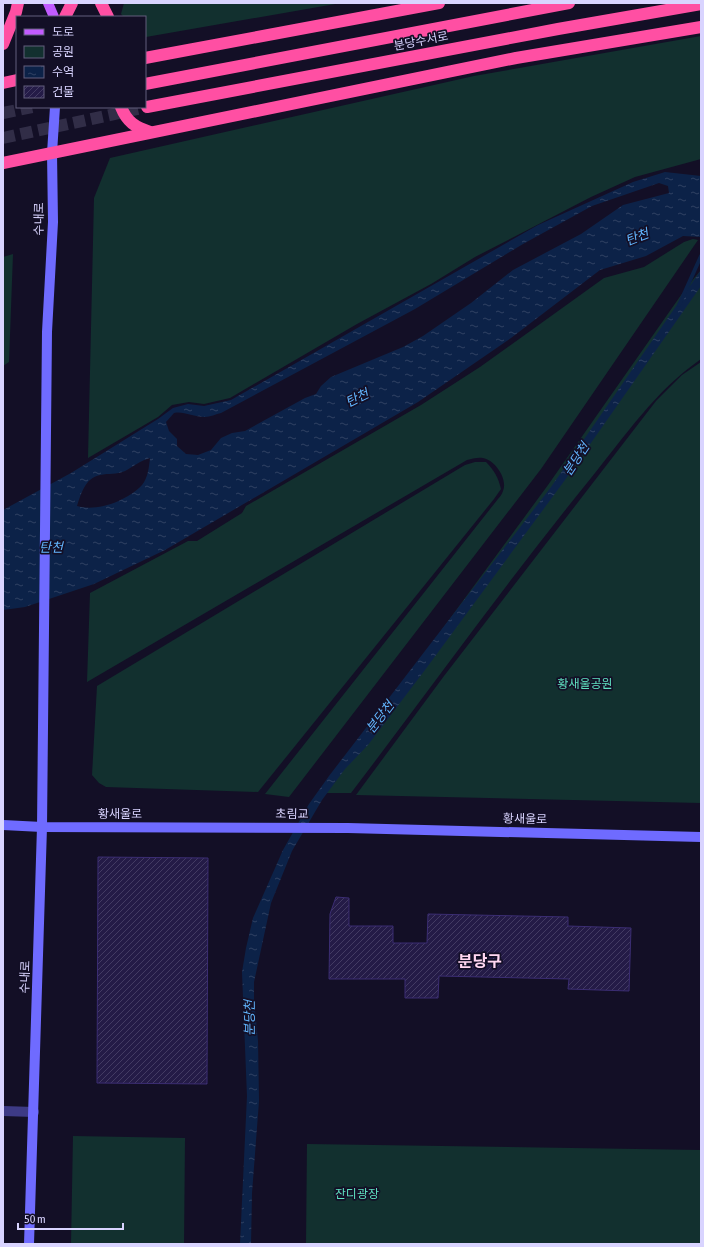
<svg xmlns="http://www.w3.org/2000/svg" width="704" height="1247" font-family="'Asap Condensed','Noto Sans KR',sans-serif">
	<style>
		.green { fill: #12302f }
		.water { fill: url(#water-ripples); fill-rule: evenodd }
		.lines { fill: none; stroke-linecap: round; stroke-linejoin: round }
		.stream { stroke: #0c2248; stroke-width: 4 }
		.building { fill: url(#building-hatch); stroke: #3b2d73 }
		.highway-tunnel { stroke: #312d47; stroke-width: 12; stroke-dasharray: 12 6; stroke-linecap: butt }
		.street { stroke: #3d3a85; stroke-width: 10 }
		.secondary { stroke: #6f6bff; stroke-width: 10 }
		.primary { stroke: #c25bff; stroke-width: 10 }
		.highway { stroke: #ff4fa3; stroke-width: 12 }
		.labels { text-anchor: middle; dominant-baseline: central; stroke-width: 3.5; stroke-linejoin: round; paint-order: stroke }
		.street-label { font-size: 12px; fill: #d9d4ff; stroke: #130f26 }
		.park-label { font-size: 12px; fill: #5fe0c0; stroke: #130f26 }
		.water-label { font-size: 13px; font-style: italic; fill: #62b6ff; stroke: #130f26 }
		.district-label { font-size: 16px; font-weight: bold; fill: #ffd6f0; stroke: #130f26 }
	</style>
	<defs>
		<pattern id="water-ripples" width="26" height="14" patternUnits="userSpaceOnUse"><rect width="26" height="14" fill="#0c2248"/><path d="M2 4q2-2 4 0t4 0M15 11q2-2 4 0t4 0" fill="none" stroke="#2f4163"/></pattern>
		<pattern id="building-hatch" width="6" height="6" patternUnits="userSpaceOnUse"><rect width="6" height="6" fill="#241b47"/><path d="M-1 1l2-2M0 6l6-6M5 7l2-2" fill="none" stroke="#433b63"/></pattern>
	</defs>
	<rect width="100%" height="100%" fill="#130f26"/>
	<!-- green -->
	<g class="green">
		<polygon points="124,3 341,3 146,37 145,17 124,17 121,14"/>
		<polygon points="701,36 701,159 635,177 591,197 475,257 431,284 357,324 230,398 204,404 189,402 172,405 158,417 88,458 94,198 110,158 474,76"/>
		<path d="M693,239L698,240L541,469L289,797L265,794L498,499C500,497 502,494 503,491C508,479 495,460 483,458C477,457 472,459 467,460L87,682L90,593L188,541H197L242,513L246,506L421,405L480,367L604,278L644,267L684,242Z"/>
		<polygon points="13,254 9,362 3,366 3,257"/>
		<path d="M701,270V359C655,391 626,435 591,478C508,580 431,688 351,793H322L548,485L686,288Z"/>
		<polygon points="701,362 701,803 356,795 444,676 656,401 682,375"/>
		<path d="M475,462H486C494,470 498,477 501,489L494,499L258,792L106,787L99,783L92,775L97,686L465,465Z"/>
		<polygon points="73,1136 185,1138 184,1244 71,1244"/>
		<polygon points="307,1144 701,1150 701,1244 306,1244"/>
	</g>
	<!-- water -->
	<g class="water">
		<path d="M665,172L701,176V237L683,236L646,256L600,270L511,338L418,402L165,550L94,584L25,607L3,610V510L71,473L158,419L173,408L188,404L204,406L231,400L538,225L633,182ZM659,183L668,186L669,193L623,205L581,234L513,270L471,303L423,336L403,347L331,377L321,386L316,394L305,398L245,431L232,433L221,438L211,450L198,455L186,454L177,446V439L169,431L166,422L174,413C184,411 193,417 205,417C210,417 216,414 221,413L415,309L523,244L592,206ZM150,458C149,467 148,478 142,485C127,501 97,512 77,506C81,494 85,478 100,475C109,473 116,475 125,471C134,466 140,461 150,458Z"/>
		<polygon points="701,270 701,286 565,480 425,670 368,745 345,769 322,800 292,851 271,903 254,982 254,1000 258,1041 259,1101 252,1193 251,1244 240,1244 247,1096 242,972 246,948 253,918 283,850 309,804 329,776 551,487"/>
	</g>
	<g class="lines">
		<!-- stream -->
		<polyline class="stream" points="679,305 701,256"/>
	</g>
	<!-- building -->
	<g class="building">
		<polygon points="98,857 208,858 207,1084 97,1083"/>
		<polygon points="336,897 349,898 349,926 393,926 393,943 427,943 428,914 568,917 568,926 631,928 629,991 568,989 569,979 439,976 438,998 405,998 405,979 329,979 330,914"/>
	</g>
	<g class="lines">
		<!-- highway-tunnel -->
		<g class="highway-tunnel">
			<polyline points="3,113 32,107"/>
			<polyline points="3,138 147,107"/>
		</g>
		<!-- street -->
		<polyline class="street" points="3,1111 34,1112"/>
		<!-- secondary -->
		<g class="secondary">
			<polyline points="3,825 42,827 348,828 701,837"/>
			<polyline points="29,1244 42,827 47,332 53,222 52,153 55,107"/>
		</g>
		<!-- primary -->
		<polyline class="primary" points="48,3 54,17"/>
		<!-- highway -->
		<g class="highway">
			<polyline points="101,3 108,17"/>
			<polyline points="65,17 72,3"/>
			<polyline points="3,44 16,12 18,3"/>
			<polyline points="145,58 439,3"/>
			<polyline points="3,83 17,80"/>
			<polyline points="145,84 569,3"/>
			<path d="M121,107C127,122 135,127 150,132"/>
			<polyline points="147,107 558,29 701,4"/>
			<polyline points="3,163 516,58 701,27"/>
		</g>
	</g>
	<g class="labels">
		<!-- street labels -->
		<g class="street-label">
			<text transform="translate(421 41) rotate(-11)">분당수서로</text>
			<text transform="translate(39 219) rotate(-89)">수내로</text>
			<text x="120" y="814">황새울로</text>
			<text transform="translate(292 814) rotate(1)">초림교</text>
			<text transform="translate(525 819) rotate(1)">황새울로</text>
			<text transform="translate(25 977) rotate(-88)">수내로</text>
		</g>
		<!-- park labels -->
		<g class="park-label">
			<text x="585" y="684">황새울공원</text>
			<text x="357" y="1194">잔디광장</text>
		</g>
		<!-- water labels -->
		<g class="water-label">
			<text transform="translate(637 237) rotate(-21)">탄천</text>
			<text transform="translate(357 398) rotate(-26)">탄천</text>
			<text transform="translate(576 459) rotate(-56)">분당천</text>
			<text x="51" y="547">탄천</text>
			<text transform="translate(380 717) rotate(-52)">분당천</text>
			<text transform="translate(249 1018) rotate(-90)">분당천</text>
		</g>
		<!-- district labels -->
		<g class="district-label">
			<text x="480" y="961">분당구</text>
		</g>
	</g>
	<!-- border -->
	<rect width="704" height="1247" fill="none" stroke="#d9d4ff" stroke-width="8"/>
	<!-- legend -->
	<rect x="16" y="16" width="130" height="92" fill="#130f26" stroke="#625e7d"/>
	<rect x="24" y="29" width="20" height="6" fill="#c25bff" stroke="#625e7d"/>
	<text x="52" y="36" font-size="12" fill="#d9d4ff">도로</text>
	<rect x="24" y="46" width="20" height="12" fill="#12302f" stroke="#625e7d"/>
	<text x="52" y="56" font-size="12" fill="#d9d4ff">공원</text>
	<rect x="24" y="66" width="20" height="12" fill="url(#water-ripples)" stroke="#625e7d"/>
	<text x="52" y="76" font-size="12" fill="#d9d4ff">수역</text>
	<rect x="24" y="86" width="20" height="12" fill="url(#building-hatch)" stroke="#625e7d"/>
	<text x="52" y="96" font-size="12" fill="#d9d4ff">건물</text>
	<!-- scale -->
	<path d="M18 1223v6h105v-6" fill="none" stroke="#d9d4ff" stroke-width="2"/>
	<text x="24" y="1223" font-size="12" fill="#d9d4ff" stroke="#130f26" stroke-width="3" paint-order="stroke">50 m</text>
</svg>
